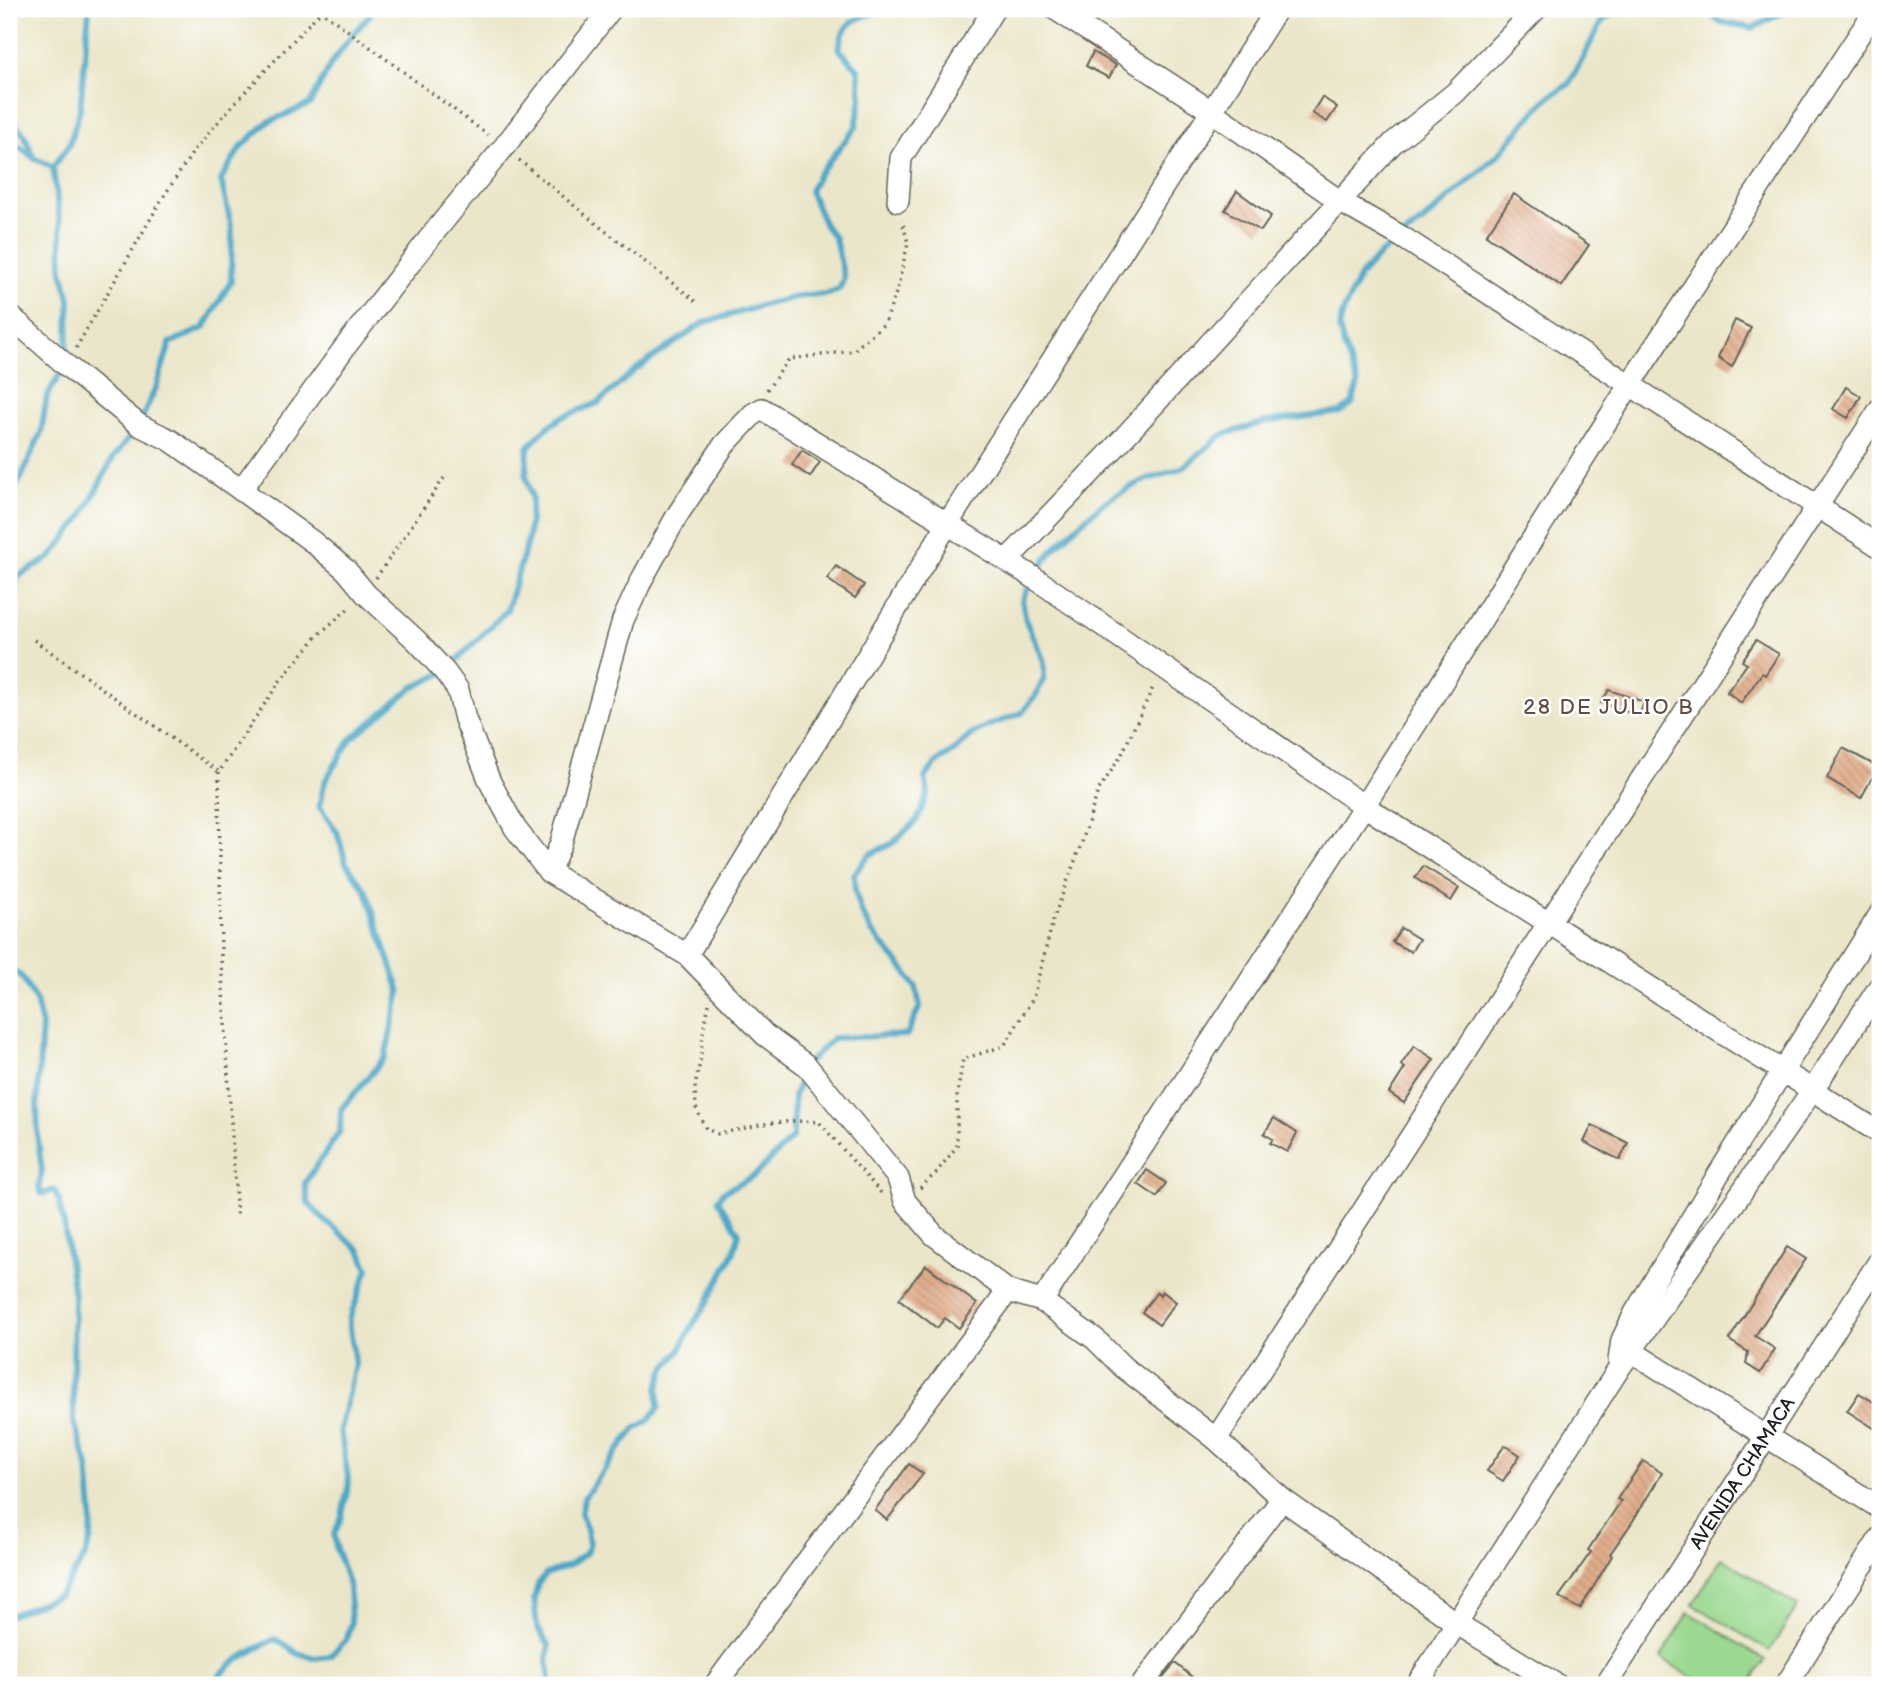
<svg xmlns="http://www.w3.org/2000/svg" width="1889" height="1694" font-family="'Balsamiq Sans',sans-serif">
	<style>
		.pitch { fill: #9ad98f; stroke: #5b7a56; stroke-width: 2 }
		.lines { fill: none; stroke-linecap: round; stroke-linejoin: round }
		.stream { stroke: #48a7c7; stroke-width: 6 }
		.building { fill: url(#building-back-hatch) }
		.minor-casing { stroke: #646359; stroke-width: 24 }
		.path { stroke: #646359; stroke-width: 3.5; stroke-dasharray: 2 5; stroke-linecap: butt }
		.minor { stroke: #fff; stroke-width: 21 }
		.labels { text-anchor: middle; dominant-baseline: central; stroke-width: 5; stroke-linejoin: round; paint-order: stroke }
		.street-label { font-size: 19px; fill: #1c1c1c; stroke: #fff }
		.neighbourhood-label { font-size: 21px; letter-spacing: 2px; fill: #614e42; stroke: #fff }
	</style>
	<defs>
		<pattern id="building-back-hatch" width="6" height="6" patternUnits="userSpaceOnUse" patternTransform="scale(1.75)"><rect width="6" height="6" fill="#e0ac8a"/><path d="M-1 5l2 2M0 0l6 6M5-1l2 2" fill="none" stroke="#c09376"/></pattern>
	</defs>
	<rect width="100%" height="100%" fill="#fff"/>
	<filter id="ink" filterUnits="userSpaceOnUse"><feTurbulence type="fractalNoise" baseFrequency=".0143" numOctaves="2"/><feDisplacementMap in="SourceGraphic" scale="14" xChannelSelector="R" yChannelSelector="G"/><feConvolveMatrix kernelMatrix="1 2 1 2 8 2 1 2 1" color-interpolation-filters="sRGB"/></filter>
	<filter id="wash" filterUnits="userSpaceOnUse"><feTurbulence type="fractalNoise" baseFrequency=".00686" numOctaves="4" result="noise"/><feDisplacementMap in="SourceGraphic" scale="28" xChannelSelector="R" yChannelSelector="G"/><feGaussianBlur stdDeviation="1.57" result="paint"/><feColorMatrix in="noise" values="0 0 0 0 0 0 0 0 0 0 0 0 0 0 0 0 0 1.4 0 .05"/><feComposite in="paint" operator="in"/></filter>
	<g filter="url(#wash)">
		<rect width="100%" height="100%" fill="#ebe6c9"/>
		<!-- pitch -->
		<g class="pitch">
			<polygon points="1722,1558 1798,1606 1769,1651 1693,1604"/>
			<polygon points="1689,1612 1765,1660 1749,1685 1704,1685 1661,1658"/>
		</g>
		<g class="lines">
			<!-- stream -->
			<g class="stream">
				<polyline points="1696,9 1706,11 1720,22 1753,28 1789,9"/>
				<polyline points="9,70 15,82 9,95"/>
				<polyline points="9,108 12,120 25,136 33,156"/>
				<polyline points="9,139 34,158 53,167 61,232 62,271 70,300 66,359"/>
				<polyline points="53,167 69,145 80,110 89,9"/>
				<polyline points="9,499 20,480 41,433 47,396 63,369"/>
				<polyline points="9,557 17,577"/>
				<polyline points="9,635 17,577 51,557 82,517 113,458 139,425 157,385 170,343 204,328 231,281 232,229 221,180 240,148 268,122 310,104 331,64 353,34 375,9"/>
				<polyline points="9,694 11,708 9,739"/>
				<polyline points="9,968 22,977 36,1001 42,1026 37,1101 38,1141 42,1170 39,1186 42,1194 54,1190 59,1200 64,1224 74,1296 73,1384 74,1422 88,1466 92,1514 91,1539 84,1558 60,1595 9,1616"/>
				<path d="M213,1685C225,1664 253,1650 275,1639L297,1653L315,1658L330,1656L346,1640L351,1623L349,1586L336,1548L334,1534L341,1519L349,1483L340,1430L355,1364L349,1320L368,1269L360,1250L321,1217L308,1203L305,1183L340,1131L341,1109L385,1057L400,992L366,891L346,863L337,832L319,806L325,781L351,739L412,688L445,672L507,610L528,539L532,498L526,475L528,447L543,431L560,418L598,403L635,370L703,323L767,304L806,295L829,294L840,288L844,278L835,238L825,226L810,191L818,175L856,127L861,98L858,69L839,49C843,17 860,18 886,9"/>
				<path d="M550,1685L551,1684L547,1660L549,1645L537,1627L534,1599L538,1584L546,1574L570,1565L586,1553L589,1544L587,1530L581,1514L584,1498L622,1445L635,1429L649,1420L659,1407L658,1388L665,1368L679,1352L692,1326L707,1303L734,1252L739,1234C733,1221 725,1212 718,1200L723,1192L754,1176L793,1137L794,1096L806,1065L833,1038L907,1035L920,1006L916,987L906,972L872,932L861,911L855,891L854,874L869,855L893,843L917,820L928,793L925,778L936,763L954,751L971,735L985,727L1022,713L1036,695L1044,678V661L1026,621L1022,600L1033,577L1053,550L1078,525L1106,501L1140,482L1182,468L1222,435L1265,422L1340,412L1352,404L1358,384L1344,346L1339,328L1343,312L1360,276L1380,254L1422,222L1497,156L1546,99L1569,84L1602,21L1619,9"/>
			</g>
		</g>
		<g id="blocks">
			<!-- building -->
			<g class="building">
				<polygon points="1093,52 1116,65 1109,78 1086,66"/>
				<polygon points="1322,97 1337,107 1327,122 1312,113"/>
				<polygon points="1237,191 1271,216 1261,231 1225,210"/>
				<polygon points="1514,194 1589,245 1561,286 1486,235"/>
				<polygon points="1735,320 1751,328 1732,367 1718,358"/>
				<polygon points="1846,387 1861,396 1848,418 1833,409"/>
				<polygon points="802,450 820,462 810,477 792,465"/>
				<polygon points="836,566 864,585 855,598 827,579"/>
				<polygon points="1756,640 1779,654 1765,675 1762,673 1741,703 1727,692 1747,664 1742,661"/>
				<polygon points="1609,690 1644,702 1639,716 1601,703"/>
				<polygon points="1843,748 1878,767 1861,798 1827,778"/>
				<polygon points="1423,866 1459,888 1451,901 1415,878"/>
				<polygon points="1401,928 1419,939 1411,952 1392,942"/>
				<polygon points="1414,1046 1434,1059 1404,1103 1389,1093 1405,1068 1401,1065"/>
				<polygon points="1274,1118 1297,1133 1287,1152 1270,1143 1273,1139 1264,1134"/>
				<polygon points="1592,1125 1628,1143 1620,1160 1584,1142"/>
				<polygon points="1147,1170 1166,1183 1157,1197 1138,1184"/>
				<polygon points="1787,1247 1806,1259 1755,1336 1775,1349 1760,1373 1746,1364 1748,1352 1729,1340"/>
				<polygon points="926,1265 977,1304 959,1328 945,1318 937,1328 899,1299"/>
				<polygon points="1162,1291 1176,1302 1159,1325 1142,1312 1157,1292 1160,1295"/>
				<polygon points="1859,1393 1880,1406 1880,1432 1847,1411"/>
				<polygon points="1505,1445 1520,1455 1503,1481 1487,1471"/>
				<polygon points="1643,1461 1662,1473 1631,1524 1610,1554 1612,1556 1580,1609 1559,1597 1591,1552 1588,1550 1621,1501 1617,1499"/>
				<polygon points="909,1464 923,1474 887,1520 875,1510"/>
				<polygon points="1175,1663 1202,1685 1158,1685"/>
			</g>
		</g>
	</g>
	<g filter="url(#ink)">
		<use href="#blocks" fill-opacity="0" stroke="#646359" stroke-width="2"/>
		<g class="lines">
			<!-- minor casing -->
			<g class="minor-casing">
				<g id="minor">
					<polyline points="1055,9 1211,111 1341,202 1402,237 1880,547"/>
					<polyline points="898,201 901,158 994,9"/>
					<polyline points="9,315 66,365 139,425 170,440 241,490 313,542 346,570 366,594 417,641 445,672 458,690 465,719 490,782 515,828 549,872 687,955 765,1035 806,1065 898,1178 905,1201 934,1235 1008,1291 1042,1301 1095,1339 1123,1367 1216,1439 1282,1499 1456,1623 1557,1685"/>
					<polyline points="241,490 345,347 432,235 504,147 611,9"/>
					<polyline points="1007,560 1107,456 1393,143 1455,93 1536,9"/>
					<polyline points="549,872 561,843 623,620 642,579 678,514 724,445 753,414 762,409 1033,577 1364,806 1880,1133"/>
					<polyline points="687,955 948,523 1277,9"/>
					<polyline points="1042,1301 1364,806 1629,386 1876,9"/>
					<polyline points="1631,1351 1880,1508"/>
					<polyline points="1619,1361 1622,1340 1635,1313 1718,1175 1880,914"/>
					<polyline points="1216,1439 1880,409"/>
					<polyline points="715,1685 1008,1291"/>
					<polyline points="1142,1685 1282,1499"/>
					<polyline points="1417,1685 1618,1370 1812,1091 1880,986"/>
					<path id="s1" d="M1606,1685L1880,1260"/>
					<polyline points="1786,1685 1880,1538"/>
				</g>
			</g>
			<!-- path -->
			<g class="path">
				<polyline points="319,9 488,135"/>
				<polyline points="9,20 19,9"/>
				<polyline points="519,160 599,226 698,303"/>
				<polyline points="76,348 162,199 195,149 233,105 321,11"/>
				<polyline points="767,390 789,359 853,351 885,323 897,290 908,243 902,220"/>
				<polyline points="376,578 444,478"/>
				<polyline points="34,640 219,772 280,681 318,635 350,607"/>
				<polyline points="219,772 221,958 237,1219"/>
				<polyline points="709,1004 703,1032 700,1062 695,1086 696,1108 706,1129 718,1134 764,1124 794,1121 819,1122 881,1193"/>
				<polyline points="920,1188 936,1173 957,1146 957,1095 963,1059 1004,1046 1033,998 1054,917 1082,842 1098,791 1121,756 1154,685"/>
			</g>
			<!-- minor -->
			<use href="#minor" class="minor"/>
		</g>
	</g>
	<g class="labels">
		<!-- street labels -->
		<g class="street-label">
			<text stroke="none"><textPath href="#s1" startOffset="252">AVENIDA CHAMACA</textPath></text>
		</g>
		<!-- neighbourhood labels -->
		<g class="neighbourhood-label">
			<text x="1609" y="707">28 DE JULIO B</text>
		</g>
	</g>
	<!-- margin -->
	<rect width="1889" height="1694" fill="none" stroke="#fff" stroke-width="35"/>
</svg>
